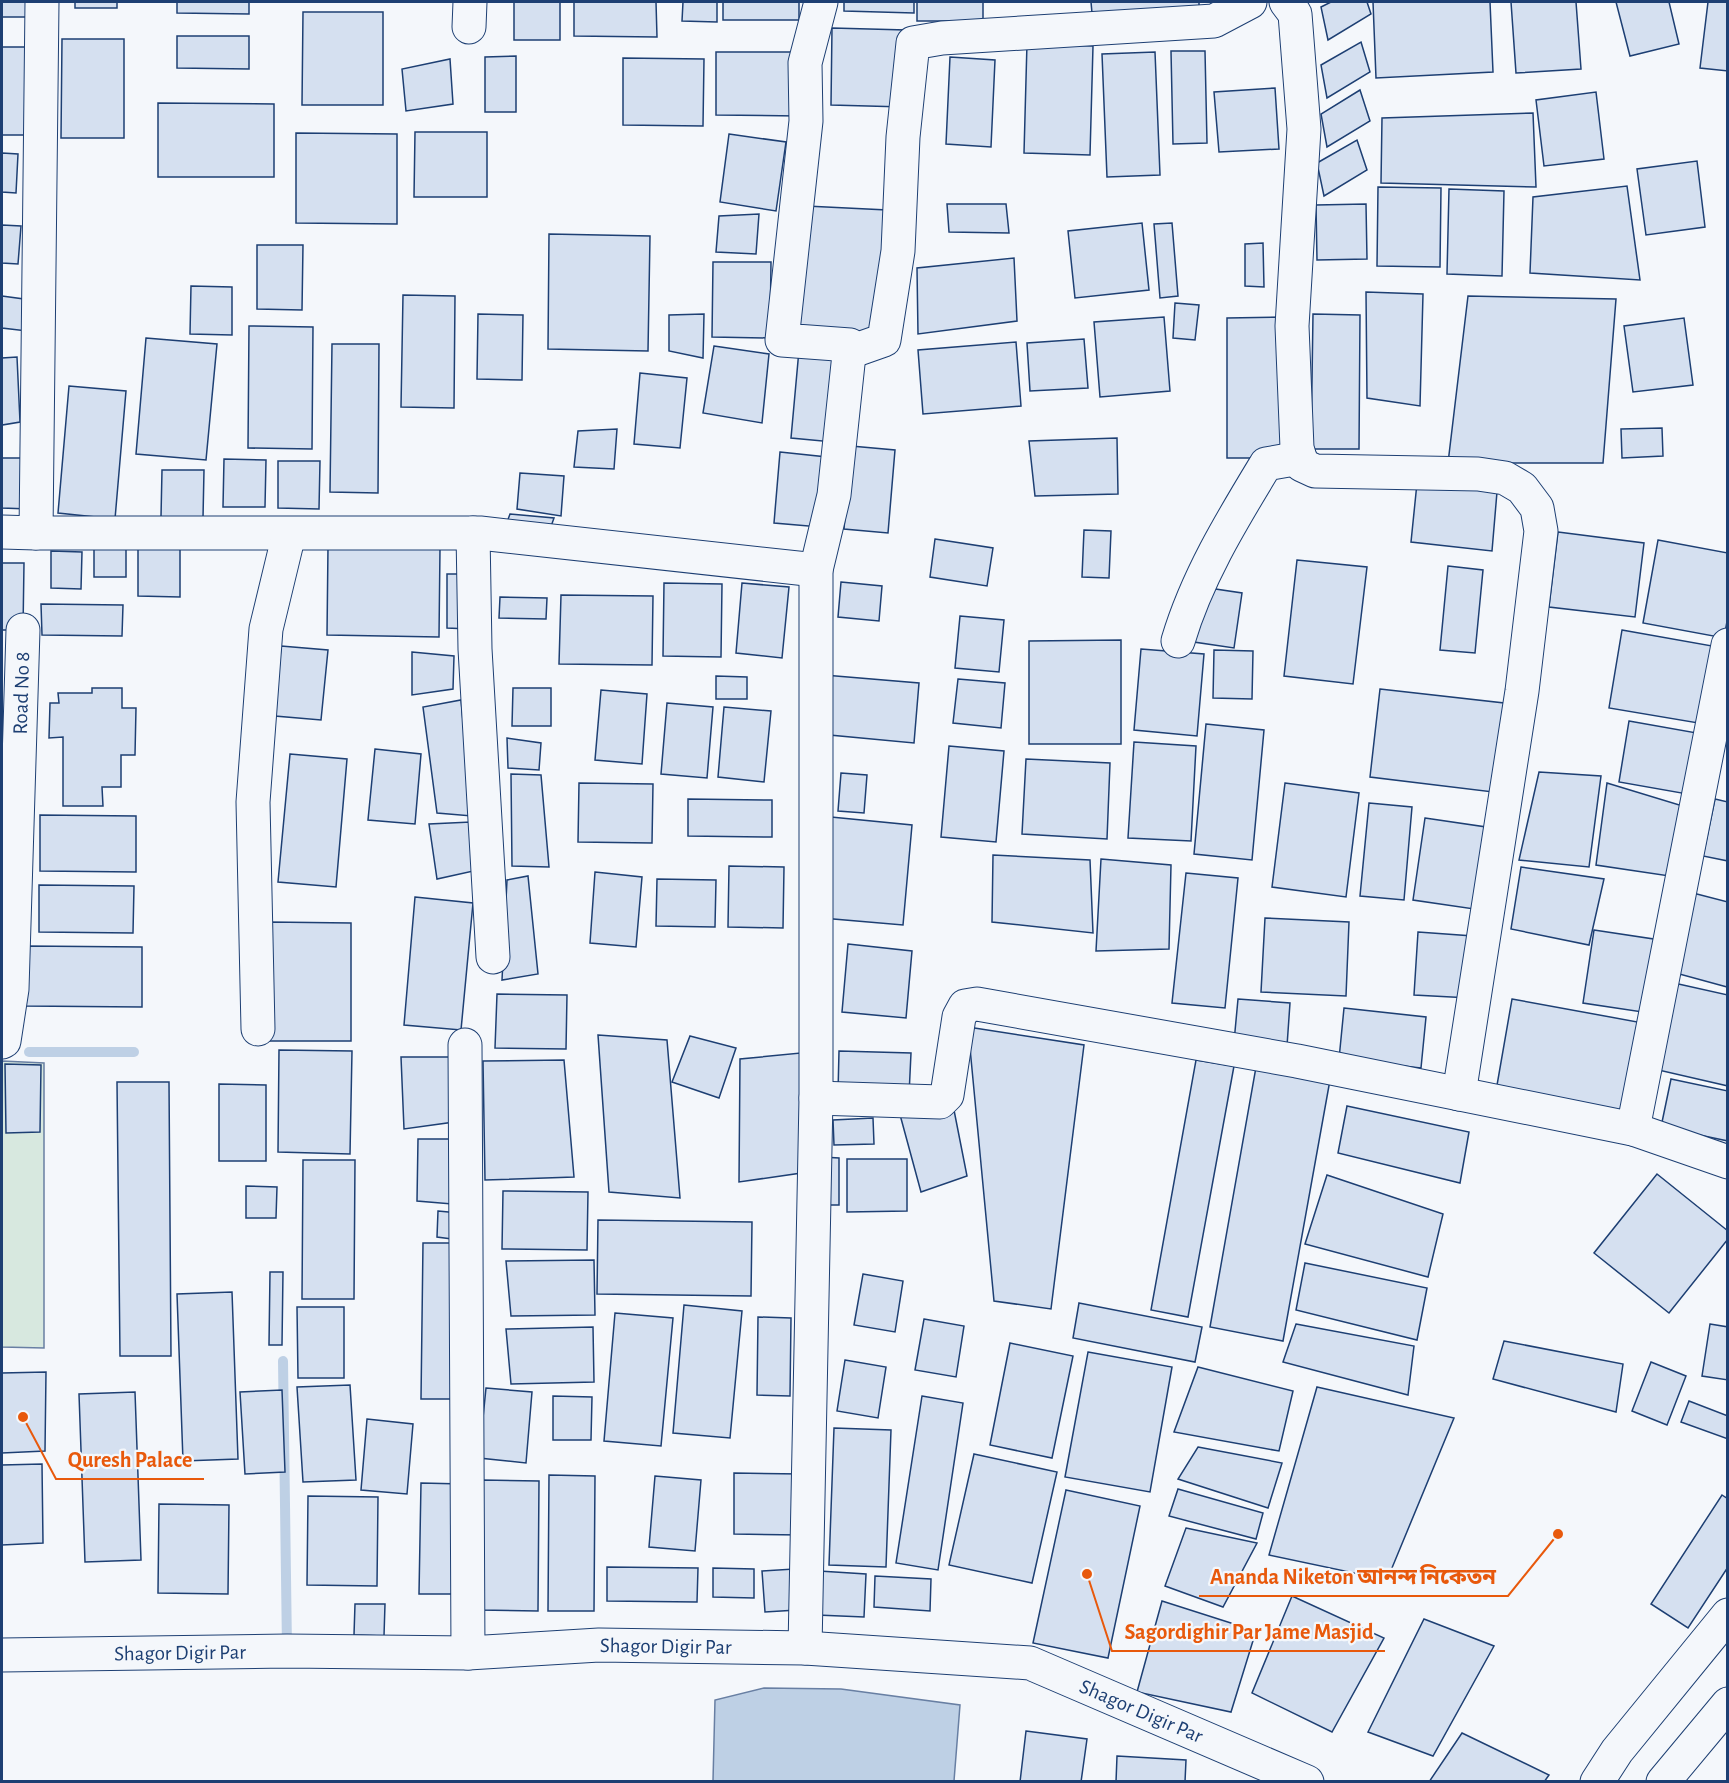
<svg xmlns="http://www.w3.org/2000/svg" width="1729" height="1783" font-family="'Alegreya Sans','Noto Sans Bengali',sans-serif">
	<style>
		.green { fill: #d7e8df; stroke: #687fa3; stroke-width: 1.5 }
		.water { fill: #bed0e5; stroke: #687fa3; stroke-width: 1.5 }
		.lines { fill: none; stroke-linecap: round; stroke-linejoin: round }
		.stream { stroke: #bed0e5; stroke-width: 10 }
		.building { fill: #d5e0f0; stroke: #1d3f73; stroke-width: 1.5 }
		.street-casing { stroke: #1d3f73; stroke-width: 35 }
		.primary-casing { stroke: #1d3f73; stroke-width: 35 }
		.street { stroke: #f4f7fb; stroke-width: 33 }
		.primary { stroke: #f4f7fb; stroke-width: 33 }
		.labels { text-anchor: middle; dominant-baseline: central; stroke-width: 4.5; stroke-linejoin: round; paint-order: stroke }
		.street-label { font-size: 21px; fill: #1d3f73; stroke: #f4f7fb }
		.leader { fill: none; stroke: #e8590c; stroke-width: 2 }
		.callout-dot { fill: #e8590c; stroke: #f4f7fb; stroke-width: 2 }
		.callout-label { font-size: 22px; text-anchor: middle; font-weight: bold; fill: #e8590c; stroke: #f4f7fb; stroke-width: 4.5; stroke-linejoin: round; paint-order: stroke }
	</style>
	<rect width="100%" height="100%" fill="#f4f7fb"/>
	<!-- green -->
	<polygon class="green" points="2,1061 44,1063 44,1348 2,1347"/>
	<!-- water -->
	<polygon class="water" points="764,1688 841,1689 960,1705 954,1781 713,1781 715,1700"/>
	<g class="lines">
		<!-- stream -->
		<g class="stream">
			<polyline points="29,1052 134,1052"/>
			<polyline points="283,1361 287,1648"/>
		</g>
	</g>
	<!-- building -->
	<g class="building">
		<rect x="2" y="2" width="29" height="15"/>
		<rect x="75" y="2" width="42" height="6"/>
		<polygon points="177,2 249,2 249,14 177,13"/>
		<rect x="514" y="2" width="46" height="38"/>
		<polygon points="574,2 656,2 657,37 574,36"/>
		<polygon points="683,2 717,2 717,22 682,21"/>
		<rect x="723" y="2" width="76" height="18"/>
		<polygon points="844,2 914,2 914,13 844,11"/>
		<rect x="917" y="2" width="66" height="19"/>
		<polygon points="1091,2 1199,2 1199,10 1092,13"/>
		<polygon points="1331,2 1367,2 1371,14 1328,40 1321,7"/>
		<polygon points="1373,2 1490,2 1493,72 1376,78"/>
		<polygon points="1511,2 1576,2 1581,69 1516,73"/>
		<polygon points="1616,2 1669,2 1679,44 1630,56"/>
		<polygon points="1708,2 1728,2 1728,71 1700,68"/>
		<polygon points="303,12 383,12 383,105 302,105"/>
		<polygon points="832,28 906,30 904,107 831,105"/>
		<polygon points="177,36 249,36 249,69 177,68"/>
		<polygon points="62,39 124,39 124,138 61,138"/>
		<polygon points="1361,42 1370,72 1327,98 1321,65"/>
		<polygon points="1027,43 1093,46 1090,155 1024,153"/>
		<rect x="2" y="47" width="34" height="88"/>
		<polygon points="1171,51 1205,51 1207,143 1173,144"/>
		<polygon points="716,52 799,52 799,116 716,115"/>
		<polygon points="1155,52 1160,175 1107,177 1102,54"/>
		<polygon points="516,56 516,112 485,112 485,57"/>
		<polygon points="950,57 995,60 991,147 946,144"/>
		<polygon points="623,58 704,59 703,126 623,125"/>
		<polygon points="450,59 453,104 406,111 402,69"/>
		<polygon points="1275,88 1279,149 1219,152 1214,92"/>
		<polygon points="1360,90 1370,121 1327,147 1321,114"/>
		<polygon points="1596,92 1604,159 1544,166 1536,100"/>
		<polygon points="158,103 274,104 274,177 158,177"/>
		<polygon points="1533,113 1536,187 1381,183 1382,118"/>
		<polygon points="415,132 487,132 487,197 414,197"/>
		<polygon points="296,133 397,134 397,224 296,223"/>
		<polygon points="729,134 786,142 776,211 720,202"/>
		<polygon points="1357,140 1367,170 1324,196 1317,163"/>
		<polygon points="2,153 18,154 16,193 2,192"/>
		<polygon points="1697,161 1705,227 1646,235 1637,169"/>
		<polygon points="1627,186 1640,280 1530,273 1533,197"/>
		<polygon points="1378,187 1441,188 1440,267 1377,266"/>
		<polygon points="1449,189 1504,191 1502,276 1447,274"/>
		<polygon points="947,204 1006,204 1009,233 949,232"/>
		<polygon points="1366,204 1367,259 1317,260 1316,205"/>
		<polygon points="806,206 887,210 880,332 799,327"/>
		<polygon points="759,214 756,254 716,252 719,216"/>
		<polygon points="1142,223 1149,290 1075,298 1068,231"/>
		<polygon points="1172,223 1178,296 1160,298 1154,224"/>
		<polygon points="2,225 21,226 18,264 2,263"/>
		<polygon points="549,234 650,236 648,351 548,349"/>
		<polygon points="1263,243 1264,287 1245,286 1245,244"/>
		<polygon points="257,245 303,245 302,310 257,309"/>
		<polygon points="1014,258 1017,321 918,334 917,268"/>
		<polygon points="713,262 771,262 770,338 712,337"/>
		<polygon points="191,286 232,287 232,335 190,334"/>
		<polygon points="1366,292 1423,294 1420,406 1367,398"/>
		<polygon points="403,295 455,296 454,408 401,407"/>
		<polygon points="2,296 31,300 27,331 2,328"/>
		<polygon points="1468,296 1616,299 1603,463 1448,463"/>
		<polygon points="1175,303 1199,305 1195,340 1173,338"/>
		<polygon points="478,314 523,315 522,380 477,379"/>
		<polygon points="704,314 703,358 669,351 669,315"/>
		<polygon points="1313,314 1360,315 1359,449 1311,449"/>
		<polygon points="1164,317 1170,391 1100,397 1094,322"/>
		<polygon points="1284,317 1285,458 1227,458 1227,318"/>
		<polygon points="1684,318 1693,385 1633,392 1624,326"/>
		<polygon points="249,326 313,327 312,449 248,448"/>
		<polygon points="146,338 217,344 206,460 136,454"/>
		<polygon points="1084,339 1088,388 1030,391 1027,343"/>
		<polygon points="1016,342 1021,406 923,414 918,350"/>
		<polygon points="332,344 379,344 378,493 330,492"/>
		<polygon points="714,346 769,354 762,423 703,413"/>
		<polygon points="799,350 840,353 833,442 791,438"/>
		<polygon points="17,357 20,422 2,425 2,358"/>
		<polygon points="640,373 687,378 680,448 634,444"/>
		<polygon points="69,386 126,391 115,519 58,513"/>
		<polygon points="1662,428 1663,456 1622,458 1621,429"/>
		<polygon points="617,429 614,469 574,467 578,431"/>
		<polygon points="1117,438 1118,494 1035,496 1029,441"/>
		<polygon points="851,446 895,450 888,533 844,529"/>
		<polygon points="780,452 827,457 820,527 774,523"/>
		<polygon points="2,458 29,458 29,509 2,508"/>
		<polygon points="224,459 266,460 265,507 223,507"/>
		<polygon points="278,461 320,461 319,509 278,508"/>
		<polygon points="162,470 204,470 203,518 161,517"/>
		<polygon points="520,473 564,476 561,516 517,509"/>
		<polygon points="1417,483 1497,492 1492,551 1411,542"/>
		<polygon points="510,514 554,518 548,535 503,533"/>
		<polygon points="1084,530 1111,531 1109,578 1082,577"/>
		<polygon points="1558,532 1644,543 1635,617 1549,607"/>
		<polygon points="935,539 993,548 987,586 930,577"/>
		<polygon points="1658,540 1728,553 1728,616 1724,638 1643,623"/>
		<rect x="94" y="541" width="32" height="36"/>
		<polygon points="328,547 440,548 439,637 327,635"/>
		<polygon points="138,548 180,549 180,597 138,596"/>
		<polygon points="51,551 82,552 81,589 51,588"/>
		<polygon points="1297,560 1367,567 1353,684 1284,676"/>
		<polygon points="2,563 24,563 23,630 2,630"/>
		<polygon points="1448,566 1483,570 1475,653 1440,650"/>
		<polygon points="447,574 469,574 469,629 447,628"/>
		<polygon points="841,582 882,586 879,621 838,617"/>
		<polygon points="664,583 722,584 721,657 663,656"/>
		<polygon points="742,583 789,587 782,658 736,653"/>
		<polygon points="1202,587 1242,593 1234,648 1194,642"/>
		<polygon points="561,595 653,596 652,665 559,664"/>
		<polygon points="500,597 547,598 546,619 499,618"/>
		<polygon points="41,604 123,605 122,636 42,635"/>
		<polygon points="960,616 1004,620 999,672 955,668"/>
		<polygon points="1622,630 1718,647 1704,724 1609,708"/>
		<polygon points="1121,640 1121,744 1029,744 1029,641"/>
		<polygon points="281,646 328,650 321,720 275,716"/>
		<polygon points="1141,649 1204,654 1197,736 1134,730"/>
		<polygon points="1214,650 1253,651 1252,699 1213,698"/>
		<polygon points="412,652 454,656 453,689 412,695"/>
		<polygon points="824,675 919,683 914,743 819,734"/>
		<polygon points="716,676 747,677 747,699 716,699"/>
		<polygon points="958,679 1005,683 1001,728 953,723"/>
		<polygon points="92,688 122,688 122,708 136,708 135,755 121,755 121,787 102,787 103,806 63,806 63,737 49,738 50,703 59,703 58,693 92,693"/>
		<polygon points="513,688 551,688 551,726 512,726"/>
		<polygon points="1380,689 1504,703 1493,792 1370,777"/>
		<polygon points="601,690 647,694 642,764 595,760"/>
		<polygon points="461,700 472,816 437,813 423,707"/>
		<polygon points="667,703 713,707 707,778 661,774"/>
		<polygon points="724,707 771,711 764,782 718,777"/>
		<polygon points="1629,721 1697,733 1687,794 1619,782"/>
		<polygon points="1206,724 1264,730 1252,860 1194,854"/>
		<polygon points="507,738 541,743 539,770 508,768"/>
		<polygon points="1134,742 1196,746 1191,841 1128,838"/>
		<polygon points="949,746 1004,751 996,842 941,837"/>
		<polygon points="375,749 421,754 415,824 368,820"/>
		<polygon points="290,754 347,759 336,887 278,882"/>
		<polygon points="1026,759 1110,763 1107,839 1022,834"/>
		<polygon points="1539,772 1601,776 1589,867 1519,860"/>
		<polygon points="841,773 867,775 864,813 838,811"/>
		<polygon points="511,774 541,775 549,867 512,866"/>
		<polygon points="579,783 653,784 652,843 578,842"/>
		<polygon points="1285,783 1359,793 1346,897 1272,887"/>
		<polygon points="1607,783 1686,807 1676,877 1596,865"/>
		<polygon points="688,799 772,800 772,837 688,836"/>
		<polygon points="1715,799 1728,802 1728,861 1703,856"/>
		<polygon points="1369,803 1412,807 1404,900 1360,896"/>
		<polygon points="40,815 136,816 136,872 40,871"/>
		<polygon points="831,817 912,825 903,925 822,918"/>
		<polygon points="1425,818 1486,827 1474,909 1413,900"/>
		<polygon points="471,822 478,870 437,879 429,824"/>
		<polygon points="993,855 1090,860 1093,933 992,922"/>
		<polygon points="1101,859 1171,865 1169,949 1096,951"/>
		<polygon points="729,866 784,867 783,928 728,927"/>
		<polygon points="1521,867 1604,879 1589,945 1511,929"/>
		<polygon points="595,872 642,877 636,947 590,943"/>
		<polygon points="1186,873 1238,878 1225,1008 1172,1003"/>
		<polygon points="528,876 538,974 502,980 507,880"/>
		<polygon points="657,879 716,880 715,927 656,926"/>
		<polygon points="39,885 134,886 133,933 39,932"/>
		<polygon points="1693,893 1728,902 1727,987 1672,972"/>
		<polygon points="415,897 473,903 461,1030 404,1025"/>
		<polygon points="1265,918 1349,922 1346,996 1261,992"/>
		<polygon points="268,922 351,923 351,1041 267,1041"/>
		<polygon points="1594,930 1660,940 1649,1013 1583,1003"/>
		<polygon points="1418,932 1473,936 1470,998 1414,995"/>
		<polygon points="848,944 912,951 906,1018 842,1012"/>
		<polygon points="25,946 142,947 142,1007 24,1006"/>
		<polygon points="1674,983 1728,995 1728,1086 1654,1069"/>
		<polygon points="497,994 567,995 566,1049 495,1048"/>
		<polygon points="1238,999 1290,1003 1287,1046 1234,1042"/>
		<polygon points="1512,999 1643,1023 1627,1115 1496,1091"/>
		<polygon points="1344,1008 1426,1017 1421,1068 1339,1059"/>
		<polygon points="968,1027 1084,1045 1051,1309 994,1301"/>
		<polygon points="598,1035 667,1040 680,1198 609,1192"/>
		<polygon points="690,1036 736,1048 719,1098 672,1082"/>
		<polygon points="279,1050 352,1051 350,1154 278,1152"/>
		<polygon points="839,1051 911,1053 909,1095 838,1093"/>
		<polygon points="811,1052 808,1172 739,1182 740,1059"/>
		<polygon points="401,1057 452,1057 454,1122 404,1129"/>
		<polygon points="564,1060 574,1177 485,1180 483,1061"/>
		<polygon points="1196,1060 1234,1066 1188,1317 1151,1310"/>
		<polygon points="5,1064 41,1065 40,1132 6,1133"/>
		<polygon points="1256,1067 1330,1080 1283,1341 1210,1327"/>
		<polygon points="1671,1079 1728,1091 1728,1141 1661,1127"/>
		<polygon points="117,1082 169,1082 171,1356 120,1356"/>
		<polygon points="219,1084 266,1085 266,1161 219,1161"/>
		<polygon points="952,1100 967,1176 921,1192 899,1111"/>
		<polygon points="1347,1106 1469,1132 1460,1183 1338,1153"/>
		<polygon points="873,1118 874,1144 834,1145 833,1120"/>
		<polygon points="418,1139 462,1139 464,1205 417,1201"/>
		<polygon points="822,1157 839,1158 839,1205 821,1205"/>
		<polygon points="847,1159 907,1159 907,1211 847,1212"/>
		<polygon points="303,1160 355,1160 354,1299 302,1299"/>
		<polygon points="1657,1174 1728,1231 1728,1239 1669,1313 1594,1253"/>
		<polygon points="1327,1175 1443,1214 1428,1277 1305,1244"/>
		<polygon points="246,1186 277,1187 276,1218 246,1218"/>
		<polygon points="503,1191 588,1192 587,1250 502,1249"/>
		<polygon points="438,1211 469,1214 467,1241 437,1237"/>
		<polygon points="598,1220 752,1222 751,1296 597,1294"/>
		<polygon points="423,1243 468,1243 466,1399 421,1399"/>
		<polygon points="594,1260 595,1315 511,1316 506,1261"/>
		<polygon points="1305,1263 1427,1288 1417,1340 1296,1310"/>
		<polygon points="270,1272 283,1272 282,1345 269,1345"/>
		<polygon points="863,1274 903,1281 895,1332 854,1325"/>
		<polygon points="232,1292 238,1459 183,1461 177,1294"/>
		<polygon points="1079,1303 1202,1327 1195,1362 1073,1338"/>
		<polygon points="684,1305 742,1311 730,1438 673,1433"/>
		<polygon points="297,1307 344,1307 344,1378 298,1378"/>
		<polygon points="615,1313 673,1318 661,1446 604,1441"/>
		<polygon points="758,1317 791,1318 790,1396 757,1395"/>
		<polygon points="924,1319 964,1326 956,1377 915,1370"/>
		<polygon points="1296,1324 1414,1346 1408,1395 1283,1362"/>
		<polygon points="1710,1324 1728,1327 1728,1380 1702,1376"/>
		<polygon points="593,1327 594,1382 511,1384 506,1329"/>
		<polygon points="1504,1341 1623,1364 1616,1412 1493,1379"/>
		<polygon points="1010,1343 1073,1356 1052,1458 990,1445"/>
		<polygon points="1088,1352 1172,1367 1150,1492 1065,1477"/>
		<polygon points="845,1360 886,1367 878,1418 837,1411"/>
		<polygon points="1651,1362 1686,1376 1667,1425 1632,1411"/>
		<polygon points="1198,1367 1293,1391 1279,1451 1174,1432"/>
		<polygon points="46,1372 45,1451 2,1453 2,1373"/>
		<polygon points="350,1385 356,1480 303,1482 297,1387"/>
		<polygon points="1317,1387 1454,1418 1387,1580 1269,1555"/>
		<polygon points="486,1388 532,1392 526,1463 479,1458"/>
		<polygon points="282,1390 285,1472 245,1474 240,1392"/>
		<polygon points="135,1392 141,1560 85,1562 79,1394"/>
		<polygon points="553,1396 592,1397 591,1440 553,1440"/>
		<polygon points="922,1396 963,1403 938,1570 896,1563"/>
		<polygon points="1689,1401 1728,1416 1728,1439 1681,1422"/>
		<polygon points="367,1419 413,1424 407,1494 361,1490"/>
		<polygon points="834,1428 891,1430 886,1567 829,1565"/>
		<polygon points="1198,1447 1282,1463 1268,1508 1178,1479"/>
		<polygon points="974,1454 1057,1472 1032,1583 949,1565"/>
		<polygon points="42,1464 43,1543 2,1545 2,1465"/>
		<polygon points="734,1473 802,1474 801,1535 734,1534"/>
		<polygon points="549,1475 595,1476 594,1611 548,1611"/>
		<polygon points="655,1476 701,1480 695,1551 649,1547"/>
		<polygon points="482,1480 539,1481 538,1611 479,1610"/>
		<polygon points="421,1483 462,1484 461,1594 419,1594"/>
		<polygon points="1178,1489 1263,1513 1256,1539 1169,1516"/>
		<polygon points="1066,1490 1140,1506 1108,1658 1033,1643"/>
		<polygon points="1722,1495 1728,1499 1728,1567 1688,1628 1651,1604"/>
		<polygon points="308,1496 378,1497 377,1586 307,1585"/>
		<polygon points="159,1504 229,1505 228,1594 158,1593"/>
		<polygon points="1186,1528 1257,1543 1223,1607 1165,1586"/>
		<polygon points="607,1567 698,1568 697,1602 607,1601"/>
		<polygon points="713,1568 754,1569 754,1598 713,1597"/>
		<polygon points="794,1569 797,1610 765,1612 762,1571"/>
		<polygon points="819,1571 866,1574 864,1617 817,1615"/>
		<polygon points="875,1576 931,1579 930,1611 874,1607"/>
		<polygon points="1292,1596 1384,1638 1332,1732 1252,1693"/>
		<polygon points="1162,1601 1256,1631 1231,1712 1137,1692"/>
		<polygon points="355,1604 385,1604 384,1636 354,1635"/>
		<polygon points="1424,1619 1494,1646 1433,1756 1368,1732"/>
		<polygon points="1026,1731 1087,1739 1081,1782 1020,1782"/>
		<polygon points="1462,1733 1549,1775 1544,1782 1429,1782"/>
		<polygon points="1117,1756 1186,1760 1185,1782 1116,1782"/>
	</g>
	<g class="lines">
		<!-- street casing -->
		<g class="street-casing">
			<g id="street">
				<polyline points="42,2 36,533 480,533 816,570"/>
				<polyline points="1286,2 1295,14 1304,129 1292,326 1297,448 1302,465 1315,471 1478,474 1505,478 1522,488 1537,508 1541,531 1522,691 1459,1094"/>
				<polyline points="469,27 470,2"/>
				<polyline points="850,352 884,340 898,251 903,137 913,43 942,38 1214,21 1250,2"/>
				<polyline points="2,532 36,533"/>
				<polyline points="473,533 475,649 493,957"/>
				<path d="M1178,641C1197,577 1232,520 1266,464L1300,458"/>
				<polyline points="258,1029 253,802 266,629 289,534"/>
				<path id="s1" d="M2,1042L4,1041L12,989L23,630"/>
				<polyline points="465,1045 468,1653"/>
				<polyline points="816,1098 940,1102 947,1095 959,1017 965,1006 977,1004 1297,1061 1633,1129 1728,1162"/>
				<polyline points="1633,1129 1728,645"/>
				<polyline points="805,1648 816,1098 816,570 834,495 850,345 782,340 806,121 805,63 821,2"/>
				<path id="s2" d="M2,1655L287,1651L468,1653L599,1645L805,1648L1030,1663L1307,1782"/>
			</g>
		</g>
		<!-- primary casing -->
		<g class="primary-casing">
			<g id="primary">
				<polyline points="1597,1782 1617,1751 1728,1615"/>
				<polyline points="1663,1782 1728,1704"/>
			</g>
		</g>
		<!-- street -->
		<use href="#street" class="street"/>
		<!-- primary -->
		<use href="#primary" class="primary"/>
	</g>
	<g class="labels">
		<!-- street labels -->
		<g class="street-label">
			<text stroke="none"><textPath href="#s1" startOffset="351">Road No 8</textPath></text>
			<text stroke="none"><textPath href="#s2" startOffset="664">Shagor Digir Par</textPath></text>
			<text stroke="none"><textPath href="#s2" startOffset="178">Shagor Digir Par</textPath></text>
			<text stroke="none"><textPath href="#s2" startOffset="1150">Shagor Digir Par</textPath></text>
		</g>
	</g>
	<!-- callouts -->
	<path class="leader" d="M23 1417L56 1479H204M1558 1534L1508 1596H1199M1087 1574L1112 1651H1385"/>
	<g class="callout-dot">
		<circle cx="23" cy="1417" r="6"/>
		<circle cx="1558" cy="1534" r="6"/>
		<circle cx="1087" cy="1574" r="6"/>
	</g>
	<g class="callout-label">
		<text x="130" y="1467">Quresh Palace</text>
		<text x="1353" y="1584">Ananda Niketon আনন্দ নিকেতন</text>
		<text x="1249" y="1639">Sagordighir Par Jame Masjid</text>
	</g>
	<!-- border -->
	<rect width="1729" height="1783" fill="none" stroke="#1d3f73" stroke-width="6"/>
</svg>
